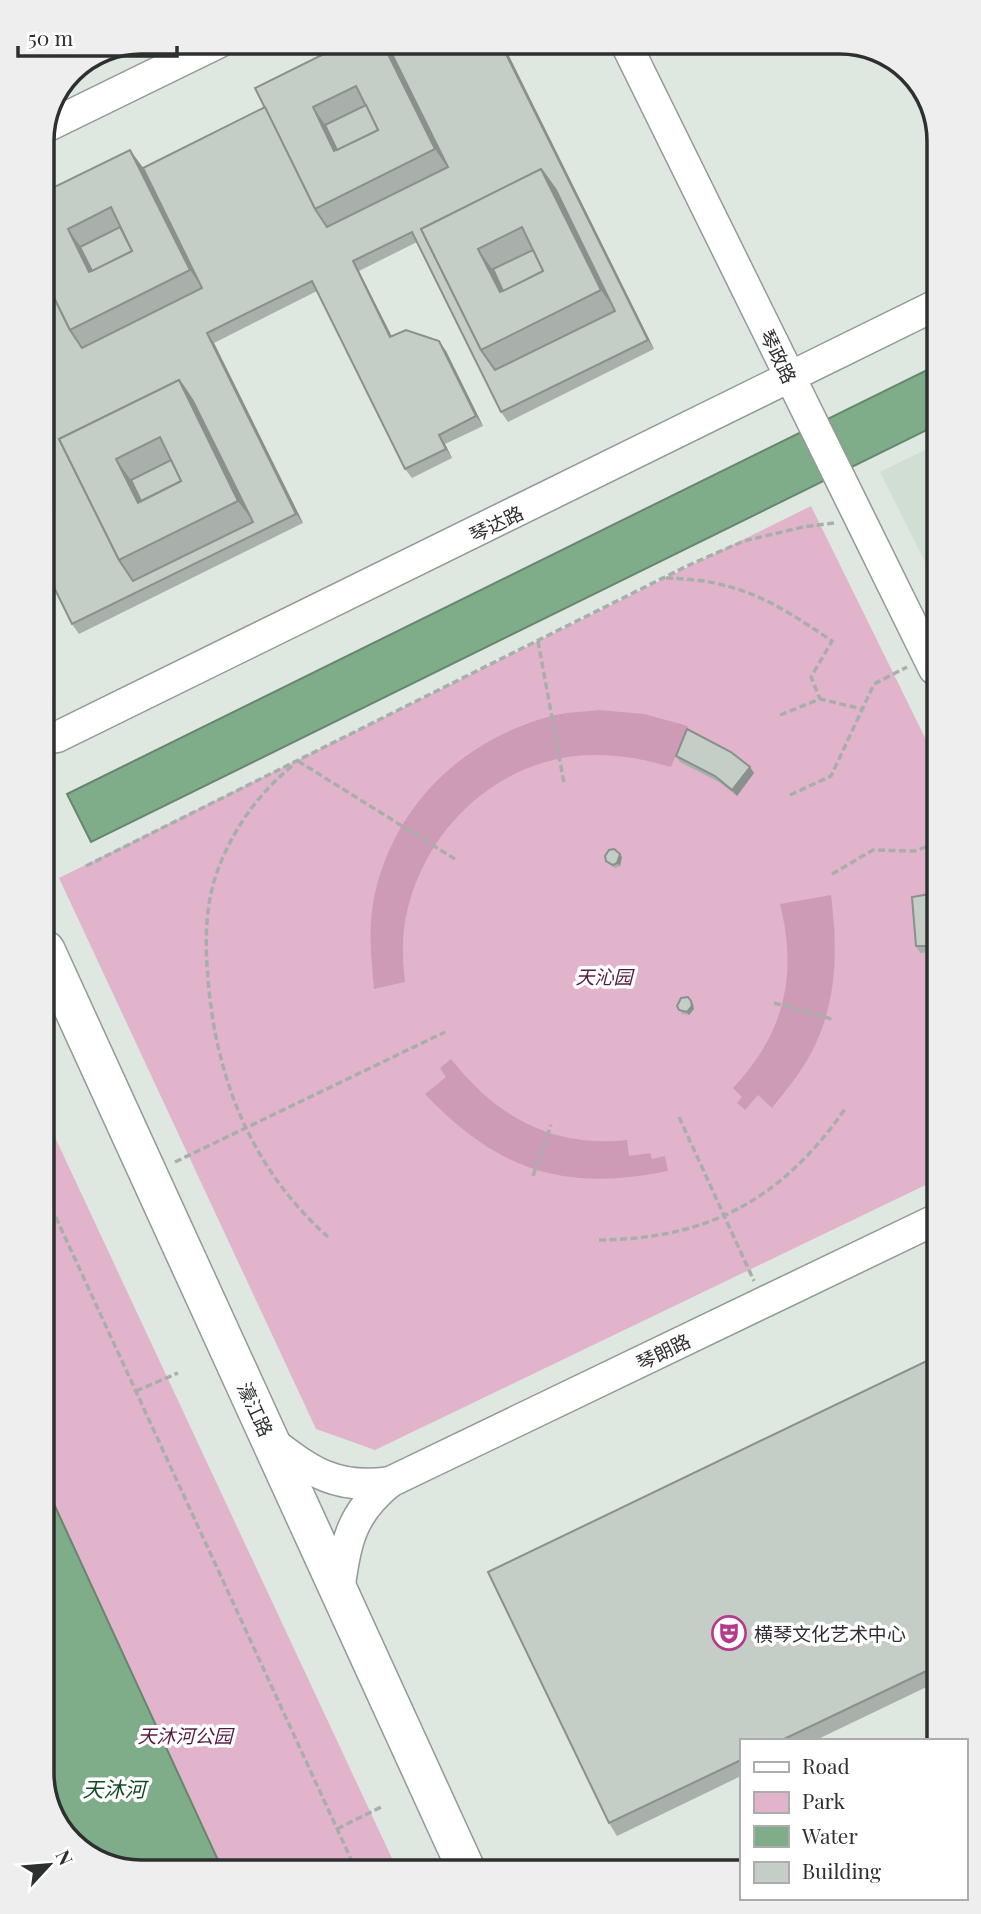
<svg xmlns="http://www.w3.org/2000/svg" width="981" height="1914" font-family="'Playfair Display','Noto Sans SC',serif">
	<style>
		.built { fill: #d0ded3 }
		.green { fill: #e1b4cc }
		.forest { fill: #ce9bb7 }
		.water { fill: #7fac89; stroke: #66876e; stroke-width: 2 }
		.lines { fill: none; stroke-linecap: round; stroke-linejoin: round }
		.minor-casing { stroke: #929a94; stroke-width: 33 }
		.major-casing { stroke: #929a94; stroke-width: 40 }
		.path { stroke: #a8afaa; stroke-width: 3.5; stroke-dasharray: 7 3.5; stroke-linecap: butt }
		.minor { stroke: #fff; stroke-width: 30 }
		.major { stroke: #fff; stroke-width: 37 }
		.wall { fill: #a9b0ab }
		.shaded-wall { fill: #8a908b }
		.building { fill: #c5cdc7; stroke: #8a908b; stroke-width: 2; fill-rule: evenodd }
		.labels { text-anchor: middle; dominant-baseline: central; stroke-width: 7; stroke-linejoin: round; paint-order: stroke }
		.street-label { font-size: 19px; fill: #2d302e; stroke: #fff }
		.park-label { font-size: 19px; font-style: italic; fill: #55193f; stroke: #fff }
		.poi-label { font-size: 19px; fill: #2d302e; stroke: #fff; text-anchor: start }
		.water-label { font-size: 21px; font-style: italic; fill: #134825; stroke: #fff }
		.rim { fill: none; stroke: #2d302e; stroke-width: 3.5 }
	</style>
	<rect width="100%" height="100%" fill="#dfe7e1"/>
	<!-- built -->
	<polygon class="built" points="933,446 934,580 880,472"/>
	<!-- green -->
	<g class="green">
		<polygon points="811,506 934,756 936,1180 375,1450 316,1429 59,878"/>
		<polygon points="46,1118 397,1869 135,1872 81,1852 49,1810"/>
	</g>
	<!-- forest -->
	<g class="forest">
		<path d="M599,710L644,714L688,726L671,767C646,760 623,755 597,755C499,754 417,833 404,929C402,946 403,964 405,982L374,989C371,958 368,928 374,898C393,806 462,740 551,716C566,712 583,712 599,710Z"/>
		<path d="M831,895C839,958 837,1018 799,1073C791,1085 781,1096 772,1108L758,1095L745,1110L737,1103L742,1097L733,1088C784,1034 798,976 780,904Z"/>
		<path d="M451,1059C497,1117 552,1148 627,1140L629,1156L650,1153L652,1159L665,1156L668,1171C564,1192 498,1171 425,1094L446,1077L440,1068Z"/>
	</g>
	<!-- water -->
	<g class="water">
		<polygon points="933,367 933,427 91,842 67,794"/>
		<polygon points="48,1491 223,1871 135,1872 81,1852 49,1810"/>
	</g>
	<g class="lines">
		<!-- minor casing -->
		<g class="minor-casing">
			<g id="minor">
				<polyline points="625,42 934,669"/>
				<polyline points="46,127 220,42"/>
				<polyline points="45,739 57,737 932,307"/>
				<path d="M271,1441C311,1472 337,1490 390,1482"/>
				<path d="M339,1591C346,1543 350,1514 390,1482L937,1219"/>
			</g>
		</g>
		<!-- major casing -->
		<g class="major-casing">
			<polyline id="major" points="46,950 466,1869"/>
		</g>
		<!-- path -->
		<g class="path">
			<path d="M666,578C739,580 773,601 832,641L811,677L820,699"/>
			<polyline points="538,641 564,783"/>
			<polyline points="780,715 820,699 862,709"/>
			<polyline points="298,761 455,859"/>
			<path d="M292,766C256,796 230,833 215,878C205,910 205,946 208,979C216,1080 252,1169 328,1237"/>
			<polyline points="790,795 831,776 874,684 907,667"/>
			<polyline points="86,866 689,565 744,541 803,527 834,523"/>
			<polyline points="832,874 873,850 914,851 935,844"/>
			<polyline points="774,1003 832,1019"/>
			<polyline points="679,1117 754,1281"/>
			<polyline points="175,1162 445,1032"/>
			<polyline points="533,1176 551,1125"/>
			<polyline points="47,1198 356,1870"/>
			<path d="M599,1240C709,1239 782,1199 845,1109"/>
			<polyline points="136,1391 178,1373"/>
			<polyline points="337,1829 381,1807"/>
		</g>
		<!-- minor -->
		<use href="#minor" class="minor"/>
		<!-- major -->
		<use href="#major" class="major"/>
	</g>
	<!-- wall -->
	<g class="wall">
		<polygon points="348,42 385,42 388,46 501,42 506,50 654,349 508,422 501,412 417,242 359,271 392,337 446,351 483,426 445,444 452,458 412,478 405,469 317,291 214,343 303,523 79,634 72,624 42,193 143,168 265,107"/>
		<polygon points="676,756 754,773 737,796 719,782 680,762"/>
		<polygon points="622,857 620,866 615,868 609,864 606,861"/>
		<polygon points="935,901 935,952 920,953 916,946"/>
		<polygon points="693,1004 694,1009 689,1015 682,1014 677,1006"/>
		<polygon points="937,1356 939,1681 814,1741 741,1741 741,1776 617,1836 609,1823"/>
	</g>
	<!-- shaded-wall -->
	<g class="shaded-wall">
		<polygon points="382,42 385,42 394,56 454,177 435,149"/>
		<polygon points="500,42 506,50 654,349 648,340"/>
		<polygon points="313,107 332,135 348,168 334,151"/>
		<polygon points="130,150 150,177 209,297 190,270"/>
		<polygon points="541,169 562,199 622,320 601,290"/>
		<polygon points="68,229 87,256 103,289 89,272"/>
		<polygon points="478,249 499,279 516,312 500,292"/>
		<polygon points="353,261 359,271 397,347 390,337"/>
		<polygon points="207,333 214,343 303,523 296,514"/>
		<polygon points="439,341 446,351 483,426 476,416"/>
		<polygon points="179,380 200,410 260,531 238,501"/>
		<polygon points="439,435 445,444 452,458 446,449"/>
		<polygon points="116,459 137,489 154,523 138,503"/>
		<polygon points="750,767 754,773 737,796 732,790"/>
		<polygon points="620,854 622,857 620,866 617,863"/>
		<polygon points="930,894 935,901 935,947 935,946"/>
		<polygon points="691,1001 693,1004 694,1009 689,1015 687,1012"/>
	</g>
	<!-- building -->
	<g class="building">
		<path d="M348,42H382L435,149L315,209L255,88ZM356,86L378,130L334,151L313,107Z"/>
		<path d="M396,42H500L648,340L501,412L412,232L353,261L390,337L406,330L439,341L476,416L439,435L446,449L405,469L312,281L207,333L296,514L72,624L44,567L43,275L70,330L82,348L202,288L143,168L265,107L315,209L327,227L448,167L388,46ZM541,169L556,190L615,311L495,370L481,350L421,229ZM179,380L193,401L253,522L133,581L119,560L59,439Z"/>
		<polygon points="366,105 378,130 337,150 325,125"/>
		<path d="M130,150L190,270L70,330L43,275L42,193ZM111,207L132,251L89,272L68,229Z"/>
		<path d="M541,169L601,290L481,350L421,229ZM522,227L543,271L500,292L478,249Z"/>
		<polygon points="120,227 132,251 92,271 80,247"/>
		<polygon points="533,250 543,271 503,291 493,269"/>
		<path d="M179,380L238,501L119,560L59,439ZM160,437L181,481L138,503L116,459Z"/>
		<polygon points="171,460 181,481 141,501 131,480"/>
		<polygon points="687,729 731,752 750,767 732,790 715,776 676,756"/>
		<polygon points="614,849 620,854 617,863 613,865 606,861 605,856 609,850"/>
		<polygon points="930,894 935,946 916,946 912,897"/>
		<polygon points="688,997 691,1001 692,1006 687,1012 679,1010 677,1006 681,998"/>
		<polygon points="937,1356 939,1665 780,1741 741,1741 741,1760 609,1823 488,1572"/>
	</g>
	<!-- icons -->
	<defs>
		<g id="theatre-ring" transform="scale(1.75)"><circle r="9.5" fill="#fff" stroke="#b63a8a" stroke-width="1.5"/><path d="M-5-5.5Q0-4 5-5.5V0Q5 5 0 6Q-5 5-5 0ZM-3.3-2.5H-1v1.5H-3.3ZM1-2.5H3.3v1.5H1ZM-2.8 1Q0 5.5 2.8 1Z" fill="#b63a8a"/></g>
	</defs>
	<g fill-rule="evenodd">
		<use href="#theatre-ring" x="729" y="1633"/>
	</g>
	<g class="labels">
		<!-- street labels -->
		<g class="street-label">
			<text transform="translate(779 356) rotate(64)">琴政路</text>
			<text transform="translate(496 523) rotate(-26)">琴达路</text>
			<text transform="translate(663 1351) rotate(-26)">琴朗路</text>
			<text transform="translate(256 1409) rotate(65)">濠江路</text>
		</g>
		<!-- park labels -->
		<g class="park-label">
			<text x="604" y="976">天沁园</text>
			<text x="185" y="1735">天沐河公园</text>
		</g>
		<!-- poi labels -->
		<g class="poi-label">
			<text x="754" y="1633">横琴文化艺术中心</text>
		</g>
		<!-- water labels -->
		<g class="water-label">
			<text x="114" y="1788">天沐河</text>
		</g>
	</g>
	<!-- crop -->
	<path d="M0 0H981V1914H0ZM141 54H840A87 87 0 0 1 927 141V1773A87 87 0 0 1 840 1860H141A87 87 0 0 1 54 1773V141A87 87 0 0 1 141 54Z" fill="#eee" fill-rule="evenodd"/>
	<path class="rim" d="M141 54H840A87 87 0 0 1 927 141V1773A87 87 0 0 1 840 1860H141A87 87 0 0 1 54 1773V141A87 87 0 0 1 141 54Z"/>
	<!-- legend -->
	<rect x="740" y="1739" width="228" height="161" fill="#ffffff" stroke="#abacab" stroke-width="2"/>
	<rect x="754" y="1762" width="35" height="10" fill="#ffffff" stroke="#abacab" stroke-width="2"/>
	<text x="802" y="1774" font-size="21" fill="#2d302e">Road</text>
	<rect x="754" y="1792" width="35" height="21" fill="#e1b4cc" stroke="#abacab" stroke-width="2"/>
	<text x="802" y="1809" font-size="21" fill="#2d302e">Park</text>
	<rect x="754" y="1826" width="35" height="21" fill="#7fac89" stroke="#abacab" stroke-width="2"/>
	<text x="802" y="1844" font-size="21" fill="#2d302e">Water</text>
	<rect x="754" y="1862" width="35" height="21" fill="#c5cdc7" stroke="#abacab" stroke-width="2"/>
	<text x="802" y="1879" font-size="21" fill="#2d302e">Building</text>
	<!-- north arrow -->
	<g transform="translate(49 1865) rotate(64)" stroke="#ffffff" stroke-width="5" paint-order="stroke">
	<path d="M0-5L12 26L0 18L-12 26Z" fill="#2d302e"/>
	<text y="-10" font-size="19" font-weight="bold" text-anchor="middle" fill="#2d302e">N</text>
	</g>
	<!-- scale -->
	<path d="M18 46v10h159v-10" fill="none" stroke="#2d302e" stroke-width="3.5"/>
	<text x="28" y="46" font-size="21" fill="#2d302e" stroke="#ffffff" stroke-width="5" paint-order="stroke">50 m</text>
</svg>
